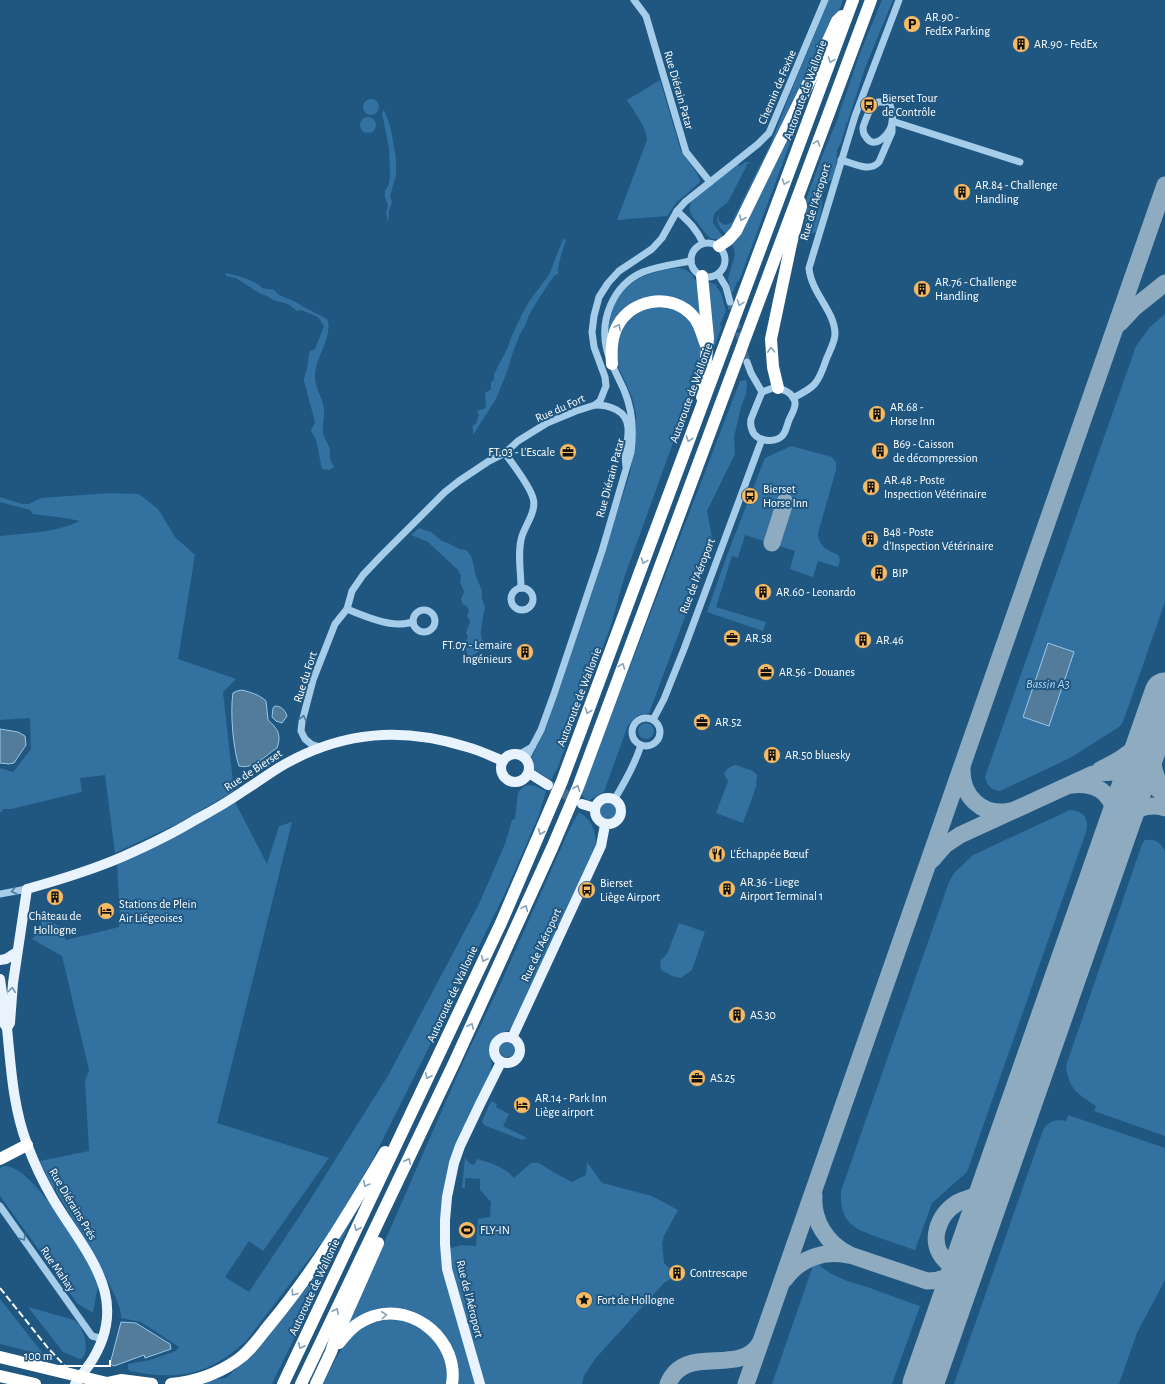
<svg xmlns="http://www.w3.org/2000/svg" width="1165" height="1384" font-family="'Alegreya Sans',sans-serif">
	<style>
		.green { fill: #3371a0 }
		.water { fill: #537b9a; stroke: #98c9ea }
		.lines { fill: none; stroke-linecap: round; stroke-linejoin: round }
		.taxiway { stroke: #8fabc0; stroke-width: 17 }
		.runway { stroke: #8fabc0; stroke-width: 41 }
		.minor-tunnel { stroke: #417094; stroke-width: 7; stroke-dasharray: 7 3.5; stroke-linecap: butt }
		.major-tunnel { stroke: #417094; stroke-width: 10; stroke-dasharray: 10 5; stroke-linecap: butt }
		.minor { stroke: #a5cce9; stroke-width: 7 }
		.major { stroke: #e8f3fe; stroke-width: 10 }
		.highway { stroke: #fff; stroke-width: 12 }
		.rail { stroke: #fff; stroke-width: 2; stroke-dasharray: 7 3; stroke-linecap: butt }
		.major-bridge { stroke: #e8f3fe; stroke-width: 10 }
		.highway-bridge { stroke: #fff; stroke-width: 12 }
		.oneway { stroke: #84a3ba }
		.oneway2 { stroke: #477aa0 }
		.oneway3 { stroke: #6f95b3 }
		.labels { text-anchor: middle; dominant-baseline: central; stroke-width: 4; stroke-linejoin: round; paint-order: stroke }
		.poi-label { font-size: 12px; fill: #fff; stroke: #1f5781; text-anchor: start }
		.street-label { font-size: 12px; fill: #fff; stroke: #1f5781 }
		.water-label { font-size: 13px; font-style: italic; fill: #b0d6f0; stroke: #1f5781 }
	</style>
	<rect width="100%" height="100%" fill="#1f5781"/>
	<!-- green -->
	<g class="green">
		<path d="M829,0H843L834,23L752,190L727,235C721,229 715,223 718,215L719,221L723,224L726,225L732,222L770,145L794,84Z"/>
		<polygon points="882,0 893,0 865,68 847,124 845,122 846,126 841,143 837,150 836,174 826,187 823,195 821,212 816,232 805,236 803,229 806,218 804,211 807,197 822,156 839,116 839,114 860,53"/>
		<path d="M660,80L680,148C684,159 699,172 700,181L699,183L676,203L667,216L617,220L647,140C646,126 635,113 627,100Z"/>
		<polygon points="812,84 739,281 737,282 732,294 728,279 735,254 732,242"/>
		<circle cx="371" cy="107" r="8"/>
		<polygon points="384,110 390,125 396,158 396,175 390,196 392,202 389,210 388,223 386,212 388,205 385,197 385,191 389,184 390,175 389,148 382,113"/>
		<circle cx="368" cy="125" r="8"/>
		<path d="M745,162H749L752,165L748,163L728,202L719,209L714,214L713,223L724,238C708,243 706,233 697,222C691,215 686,209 693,200L738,164L740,166Z"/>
		<path d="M563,239L566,240C562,252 558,262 558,274L554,276L543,292L529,315L525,326L520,334L512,355L508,369L496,399L473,435V425L476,424L477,420L479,415L477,411L486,408L485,393L491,389V382L494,380V374L508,347L511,338L522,314L530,300L549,275Z"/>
		<path d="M677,268C703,269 699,303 701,322L652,298L608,340C607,309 622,281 653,273C661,270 669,269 677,268Z"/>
		<path d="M226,273C235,275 258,281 262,288L274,290L279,295L296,302L302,306L327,319C334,336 315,357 315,376C315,388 322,397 324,408C325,416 322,424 323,433C324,439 329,444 330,450C331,453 329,456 330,459C331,461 333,465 334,467L329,470L322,469L316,440L311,431L315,422L304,381C304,374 308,368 308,361C309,357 308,355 310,351L315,349L324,326L318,317L301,310L297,311L288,304L273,300L267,296L259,293L236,278L226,276Z"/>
		<polygon points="705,281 718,285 716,286 721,293 726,311 720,325 722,326 712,353"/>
		<polygon points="670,306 691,318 701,348 700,368 697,377 624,578 611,625 558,767 551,780 533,769 532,757 546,728 630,473 636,437 636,414 632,397 615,359 621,326 644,307"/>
		<path d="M1165,314V602L1123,722L1119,727L1070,758L1000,791C991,790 987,786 985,777L1136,346L1150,327Z"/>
		<polygon points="746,380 747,384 746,394 741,407 734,437 735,454 707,511 713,542 649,713 638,715 628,725 604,792 588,801 581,794 740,381"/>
		<path d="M791,446L832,457L836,462V470L818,533C819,547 826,549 838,555L840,560L838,567L818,561L813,577L790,569L795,551L745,535L738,558L732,556L716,607L766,622L763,631L707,612L727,555L765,458Z"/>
		<path d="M110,493L139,494L158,509L175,537L195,555L178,659L236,679L223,692L234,791L177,824L115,853L105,775L80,778L82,792L11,809H4L0,813V768L13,772L31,749L30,718L0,720V536C27,533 55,533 80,521L65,518L33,514L30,510L0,502V497L22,504H29L41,498Z"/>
		<path d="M419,528L431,532L442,541L448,543L459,549L466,550L471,556L474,566L475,574L482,591V598L485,608C483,614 483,618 482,624C480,634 480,638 487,646L469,658L464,644L468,637L466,633L470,621L467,616L469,610L466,605H463L461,599L464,592L460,582L461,576L458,570L428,542L411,535Z"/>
		<circle cx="646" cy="731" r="8"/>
		<path d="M736,765L753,771L757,775L756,783L757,784L743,823L716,813L728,781L724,774C726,769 730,766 736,765Z"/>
		<path d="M528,785L535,786L546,791L539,815L506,891L460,985L374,1157L347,1204L329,1233L247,1340C210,1375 179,1381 130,1371L128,1369V1364L150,1360L176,1351L179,1347L141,1322L121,1318C125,1302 67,1210 56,1191V1179L54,1191L40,1161L89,1151L85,1081L89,1070L62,956L32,939L41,931L42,917L59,926L66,940L119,927L120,917L117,864L234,800L267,864L279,826L292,822L217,1123L329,1158L263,1251L249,1241L225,1277L249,1292L303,1211L389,1074L479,904L505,844L512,820L515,819L518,792L523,787Z"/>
		<circle cx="608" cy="811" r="8"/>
		<path d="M1070,810C1085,811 1089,819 1086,832L967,1172L932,1203L915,1250C903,1246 891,1242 880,1238C852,1228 840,1223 841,1191L949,882L954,873L973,855Z"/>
		<path d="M579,812C592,820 596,831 596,846L514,1026L509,1030L495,1036L490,1044L489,1051L492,1064L489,1076L477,1101L441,1224L475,1384H457L458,1365L449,1341L443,1332L422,1316L412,1311L397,1309L349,1323L464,1060L499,987L570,828Z"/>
		<path d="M1145,840C1156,839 1160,842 1165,851V1136L1094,1111L1096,1106C1077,1093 1069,1090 1066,1066L1142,844Z"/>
		<polygon points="679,923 705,932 692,970 681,978 672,976 661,970 660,961 667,954"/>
		<circle cx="507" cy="1049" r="8"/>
		<polygon points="491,1101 497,1104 496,1107 509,1114 503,1126 527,1138 522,1140 484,1125 482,1121"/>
		<path d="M1068,1115L1165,1148V1280L1137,1333L1119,1384H954L1043,1130C1049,1120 1056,1119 1066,1121Z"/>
		<path d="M465,1157L469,1163L474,1165L477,1159C491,1163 505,1167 514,1178L531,1163H539L553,1172L572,1182L586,1175L587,1162L602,1183L652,1196L678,1210L664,1236L662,1244L664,1263L672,1271L671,1279L665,1282L662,1285L595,1359L584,1376L582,1384H484L455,1286L449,1249L461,1245L476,1246L478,1219L490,1217L491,1202L480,1190V1179L465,1178V1188H462Z"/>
		<path d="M3,1166C32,1162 85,1256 99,1280L93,1313L78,1304L0,1196V1168Z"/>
		<polygon points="356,1211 272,1384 202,1384 216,1379 226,1378 251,1355"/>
		<path d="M815,1260C828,1277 851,1282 870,1288C886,1294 903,1300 920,1306L892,1384H772Z"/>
		<polygon points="0,1299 44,1355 0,1344"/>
		<polygon points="28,1307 74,1320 80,1326 85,1338 86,1351 82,1359 80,1359 63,1352"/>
		<path d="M390,1319C398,1320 405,1320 412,1323C428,1329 442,1346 446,1362C447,1369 447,1377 447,1384H323C339,1352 351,1323 390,1319Z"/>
	</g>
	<!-- water -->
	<g class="water">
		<polygon points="1048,643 1074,652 1049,726 1023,717"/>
		<path d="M242,690C250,692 260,695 266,701L268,720C277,728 282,734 277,748C266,755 253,770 239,766C233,749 230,711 233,693L237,691Z"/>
		<path d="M275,706C281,706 285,710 287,716L282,723L276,721L272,717L273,708Z"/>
		<polygon points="0,729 18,732 25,736 26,745 14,763 9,764 0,763"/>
		<polygon points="121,1322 136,1323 170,1344 171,1349 145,1358 144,1355 114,1366 110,1364"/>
	</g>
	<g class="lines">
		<!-- taxiway -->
		<g class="taxiway">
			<polyline points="1120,323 1135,307 1165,283"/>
			<polyline points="772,543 785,502"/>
			<path d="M1152,731C1149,753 1153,774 1164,794"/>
			<path d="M962,768C961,796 982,817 1010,811"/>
			<path d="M1100,770C1136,753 1144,742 1161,706"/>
			<path d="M1071,785C1102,781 1115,798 1118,827"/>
			<path d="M1118,827C1129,811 1146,802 1165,808"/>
			<path d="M932,860L945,845L960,835L1093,774C1119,769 1148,774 1165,797"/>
			<path d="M814,1195C812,1221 827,1244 850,1255L927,1281C957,1281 964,1262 973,1238C978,1226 982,1215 987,1203"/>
			<polyline points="991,1218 996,1201 996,1176"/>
			<path d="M968,1267C960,1269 952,1267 946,1261C927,1243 938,1215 957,1203C964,1199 973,1198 980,1193C988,1188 993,1180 997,1172"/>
			<path d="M785,1279C800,1258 824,1250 848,1255"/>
			<path d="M668,1384C685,1342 739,1378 760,1343"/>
			<polyline points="746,1384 1165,185"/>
		</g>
		<!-- runway -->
		<polyline class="runway" points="923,1384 1165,693"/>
		<!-- minor-tunnel -->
		<polyline class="minor-tunnel" points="730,302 747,362"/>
		<!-- major-tunnel -->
		<polyline class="major-tunnel" points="548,785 579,802"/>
		<!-- minor -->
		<g class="minor">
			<polyline points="634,0 646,16 686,152 710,182"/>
			<path d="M878,102H884L890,105C892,111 894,118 892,124C889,134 875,151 866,137C864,135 863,131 863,128C863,126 865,122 866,119C869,111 871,107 878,102Z"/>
			<path d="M841,160C853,163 869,173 879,162L892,132V121L1020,162"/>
			<path d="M677,211C689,222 696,228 703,243"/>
			<circle cx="708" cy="260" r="17"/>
			<polyline points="718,274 726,287 730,302"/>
			<polyline points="747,362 751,373 762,392"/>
			<path d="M773,388C781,388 793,392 795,402C796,408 791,415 789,420C787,425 786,431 783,435C776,443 761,442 754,434C751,429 750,424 751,419L762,392Z"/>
			<path d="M793,398C815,387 818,384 826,360C829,352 835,342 835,334C835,311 811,293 809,268L855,116L899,0"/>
			<path d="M595,405C609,405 627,410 628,428C629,442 623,451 626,466"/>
			<path d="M505,453C513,465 529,484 533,498C537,510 526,524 522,536C517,552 521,571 521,588"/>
			<circle cx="522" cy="599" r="11"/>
			<path d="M347,609C361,615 385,625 400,624C404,624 409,623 413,622"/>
			<circle cx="424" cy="621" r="11"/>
			<circle cx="646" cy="732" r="14"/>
			<polyline points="653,720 664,699 684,649 762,439"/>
			<polyline points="319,747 311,744 305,739 301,731 302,722 313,680 335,624 347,609 352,591 363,575 381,556 445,492 459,481 489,461 505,453 518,441 547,423 576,411 595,405 600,401 606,386 605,377 594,347 592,332 594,316 599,297 608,283 619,271 652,249 662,238 677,211 685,202 758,144 769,133 825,0"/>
			<polyline points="518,755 532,747"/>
			<path d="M526,759L532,747L541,730L554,694L602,551L631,452C634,430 633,411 624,390C618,377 611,364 607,351C599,320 613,285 643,272C658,266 675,264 691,261"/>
			<path d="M614,800C625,782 635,764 641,745"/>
			<polyline points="0,894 27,889"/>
			<polyline points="0,1206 92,1336 103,1339"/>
		</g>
		<!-- major -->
		<g class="major">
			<circle cx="515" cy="768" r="14"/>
			<polyline points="529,773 548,785"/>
			<circle cx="608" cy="811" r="13"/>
			<polyline points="582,804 595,808"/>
			<polyline points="0,960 6,959 17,952"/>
			<path d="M0,979L3,1001V1022L7,1028C11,1068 13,1107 27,1144C34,1163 43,1182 53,1199C86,1254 134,1299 89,1365"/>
			<path d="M7,1028L10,1023L13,983L27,889C59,880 92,870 122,857C147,846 172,834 195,820C212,811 229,801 245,790C258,782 271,772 285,764C344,731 402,727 467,747C479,750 491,756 503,761"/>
			<circle cx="507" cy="1050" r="13"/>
			<polyline points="512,1038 601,846 605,825"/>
			<polyline points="480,1384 447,1269 445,1244 445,1220 447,1197 454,1163 460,1146 480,1104 501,1062"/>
		</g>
		<!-- highway -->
		<g class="highway">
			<polyline points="719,246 728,240 736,231 813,74 837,21 842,16"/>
			<polyline points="702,276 708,338 705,370 701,381 702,397"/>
			<path d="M612,364C611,351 611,337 618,325C632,300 668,293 690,313C700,322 701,333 706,345"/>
			<polyline points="778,388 773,367 771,339 791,244 801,206 800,202"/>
			<polyline points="0,1159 27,1145"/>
			<path d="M339,1343C350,1329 357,1322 374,1316C415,1303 459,1342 452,1384"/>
			<polyline points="0,1376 35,1384"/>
			<polyline points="107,1383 121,1380 152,1384"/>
			<path d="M171,1384C194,1382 217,1374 236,1361C250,1352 260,1336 271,1323C315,1270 350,1211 385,1152"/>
			<polyline points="283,1384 501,923 562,781 853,0"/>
			<polyline points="301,1384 455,1061 552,848 578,787 871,0"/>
			<polyline points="316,1384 331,1352 335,1340 378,1243"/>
		</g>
		<!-- rail -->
		<polyline class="rail" points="0,1288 48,1348 82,1384"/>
		<!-- major-bridge -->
		<polyline class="major-bridge" points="75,1384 89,1365"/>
		<!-- highway-bridge -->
		<polyline class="highway-bridge" points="0,1357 107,1383"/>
	</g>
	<!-- one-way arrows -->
	<defs><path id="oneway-chevron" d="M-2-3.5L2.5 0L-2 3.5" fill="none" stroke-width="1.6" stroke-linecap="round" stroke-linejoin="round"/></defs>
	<g class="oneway">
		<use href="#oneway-chevron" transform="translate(831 60) rotate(110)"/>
		<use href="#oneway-chevron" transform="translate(817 143) rotate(-70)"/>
		<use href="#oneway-chevron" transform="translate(785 182) rotate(110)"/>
		<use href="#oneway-chevron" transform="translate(742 218) rotate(113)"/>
		<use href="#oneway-chevron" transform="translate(740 303) rotate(110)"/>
		<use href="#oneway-chevron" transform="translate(618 327) rotate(-62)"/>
		<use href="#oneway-chevron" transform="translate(771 350) rotate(-93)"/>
		<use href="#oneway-chevron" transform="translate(689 439) rotate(110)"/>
		<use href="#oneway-chevron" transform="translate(644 561) rotate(110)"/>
		<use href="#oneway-chevron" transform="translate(622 666) rotate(-69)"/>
		<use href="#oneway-chevron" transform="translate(588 711) rotate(111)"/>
		<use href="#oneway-chevron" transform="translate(577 788) rotate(-68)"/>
		<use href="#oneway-chevron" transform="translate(541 832) rotate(113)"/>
		<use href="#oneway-chevron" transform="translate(525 908) rotate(-66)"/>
		<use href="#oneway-chevron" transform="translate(484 959) rotate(115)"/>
		<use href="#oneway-chevron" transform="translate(471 1026) rotate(-65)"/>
		<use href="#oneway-chevron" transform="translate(428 1076) rotate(115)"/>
		<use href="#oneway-chevron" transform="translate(408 1161) rotate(-65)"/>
		<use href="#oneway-chevron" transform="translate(366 1184) rotate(120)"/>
		<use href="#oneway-chevron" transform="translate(357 1228) rotate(115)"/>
		<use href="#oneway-chevron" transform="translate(294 1293) rotate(126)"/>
		<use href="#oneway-chevron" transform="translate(336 1311) rotate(-64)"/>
		<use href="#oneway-chevron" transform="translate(384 1315) rotate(-6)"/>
		<use href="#oneway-chevron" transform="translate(301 1346) rotate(115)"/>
	</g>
	<g class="oneway2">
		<use href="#oneway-chevron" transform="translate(303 718) rotate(-76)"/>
		<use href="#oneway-chevron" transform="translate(14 891) rotate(168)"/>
		<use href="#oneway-chevron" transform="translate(23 1238) rotate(55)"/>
	</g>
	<use class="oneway3" href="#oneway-chevron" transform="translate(12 990) rotate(-83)"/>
	<!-- icons -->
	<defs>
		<g id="parking-disc" transform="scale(0.9)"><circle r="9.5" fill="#f7ba65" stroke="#1f5781"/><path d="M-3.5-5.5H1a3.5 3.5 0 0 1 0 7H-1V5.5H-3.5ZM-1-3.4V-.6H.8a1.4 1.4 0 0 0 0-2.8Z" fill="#111"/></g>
		<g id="building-disc" transform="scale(0.9)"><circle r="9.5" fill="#f7ba65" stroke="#1f5781"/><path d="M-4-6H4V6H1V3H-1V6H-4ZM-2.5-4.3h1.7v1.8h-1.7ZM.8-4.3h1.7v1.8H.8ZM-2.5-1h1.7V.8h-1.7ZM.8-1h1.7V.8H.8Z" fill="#111"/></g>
		<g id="bus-disc" transform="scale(0.9)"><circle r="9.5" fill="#f7ba65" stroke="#1f5781"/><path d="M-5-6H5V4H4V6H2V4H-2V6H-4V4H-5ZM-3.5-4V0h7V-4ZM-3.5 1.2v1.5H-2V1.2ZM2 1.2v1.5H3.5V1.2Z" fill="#111"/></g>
		<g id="office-disc" transform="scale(0.9)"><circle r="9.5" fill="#f7ba65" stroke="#1f5781"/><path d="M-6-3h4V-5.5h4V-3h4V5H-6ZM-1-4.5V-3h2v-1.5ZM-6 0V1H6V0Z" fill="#111"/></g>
		<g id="restaurant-disc" transform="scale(0.9)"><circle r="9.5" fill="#f7ba65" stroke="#1f5781"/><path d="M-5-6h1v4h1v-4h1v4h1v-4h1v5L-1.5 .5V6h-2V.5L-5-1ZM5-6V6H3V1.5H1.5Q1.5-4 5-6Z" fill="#111"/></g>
		<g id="hotel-disc" transform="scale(0.9)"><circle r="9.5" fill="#f7ba65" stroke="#1f5781"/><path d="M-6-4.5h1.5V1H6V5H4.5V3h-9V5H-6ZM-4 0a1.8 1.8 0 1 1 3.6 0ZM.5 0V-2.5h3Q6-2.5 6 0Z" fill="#111"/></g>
		<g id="stadium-disc" transform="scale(0.9)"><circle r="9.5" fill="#f7ba65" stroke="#1f5781"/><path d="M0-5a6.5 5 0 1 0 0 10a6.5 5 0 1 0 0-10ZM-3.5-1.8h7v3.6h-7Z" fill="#111"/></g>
		<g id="sight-disc" transform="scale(0.9)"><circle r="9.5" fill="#f7ba65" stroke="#1f5781"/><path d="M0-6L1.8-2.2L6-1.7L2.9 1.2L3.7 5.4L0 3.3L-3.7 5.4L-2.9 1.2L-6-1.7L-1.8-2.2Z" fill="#111"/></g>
	</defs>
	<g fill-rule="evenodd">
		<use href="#parking-disc" x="912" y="24"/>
		<use href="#building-disc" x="1021" y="44"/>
		<use href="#bus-disc" x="869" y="105"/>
		<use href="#building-disc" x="962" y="192"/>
		<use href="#building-disc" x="922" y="289"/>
		<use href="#building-disc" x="877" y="414"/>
		<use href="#building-disc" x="880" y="451"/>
		<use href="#office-disc" x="568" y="452"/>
		<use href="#building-disc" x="871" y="487"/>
		<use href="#bus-disc" x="750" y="496"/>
		<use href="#building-disc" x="870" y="539"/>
		<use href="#building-disc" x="879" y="573"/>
		<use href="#building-disc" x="763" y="592"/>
		<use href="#office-disc" x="732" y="638"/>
		<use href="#building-disc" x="863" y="640"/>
		<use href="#building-disc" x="525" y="652"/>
		<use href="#office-disc" x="766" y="672"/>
		<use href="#office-disc" x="702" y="722"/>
		<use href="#building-disc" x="772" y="755"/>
		<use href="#restaurant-disc" x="717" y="854"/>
		<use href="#building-disc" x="727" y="889"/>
		<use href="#bus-disc" x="587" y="890"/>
		<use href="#building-disc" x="55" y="897"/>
		<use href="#hotel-disc" x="106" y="911"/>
		<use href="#building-disc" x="737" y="1015"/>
		<use href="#office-disc" x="697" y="1078"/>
		<use href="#hotel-disc" x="522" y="1105"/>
		<use href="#stadium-disc" x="467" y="1230"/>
		<use href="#building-disc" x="677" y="1273"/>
		<use href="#sight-disc" x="584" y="1300"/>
	</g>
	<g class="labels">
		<!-- poi labels -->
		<g class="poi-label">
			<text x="925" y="17">AR.90 -<tspan x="925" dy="14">FedEx Parking</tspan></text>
			<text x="1034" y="44">AR.90 - FedEx</text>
			<text x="882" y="98">Bierset Tour<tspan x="882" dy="14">de Contrôle</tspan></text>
			<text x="975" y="185">AR.84 - Challenge<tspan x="975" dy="14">Handling</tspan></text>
			<text x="935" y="282">AR.76 - Challenge<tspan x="935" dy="14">Handling</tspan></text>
			<text x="890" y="407">AR.68 -<tspan x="890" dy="14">Horse Inn</tspan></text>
			<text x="893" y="444">B69 - Caisson<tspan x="893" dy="14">de décompression</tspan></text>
			<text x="555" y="452" text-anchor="end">FT.03 - L'Escale</text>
			<text x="884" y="480">AR.48 - Poste<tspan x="884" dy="14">Inspection Vétérinaire</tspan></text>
			<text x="763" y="489">Bierset<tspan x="763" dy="14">Horse Inn</tspan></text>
			<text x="883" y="532">B48 - Poste<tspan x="883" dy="14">d'Inspection Vétérinaire</tspan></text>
			<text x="892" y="573">BIP</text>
			<text x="776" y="592">AR.60 - Leonardo</text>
			<text x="745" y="638">AR.58</text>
			<text x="876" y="640">AR.46</text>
			<text x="512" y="645" text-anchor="end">FT.07 - Lemaire<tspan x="512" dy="14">Ingénieurs</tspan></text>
			<text x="779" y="672">AR.56 - Douanes</text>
			<text x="715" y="722">AR.52</text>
			<text x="785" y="755">AR.50 bluesky</text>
			<text x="730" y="854">L'Échappée Bœuf</text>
			<text x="740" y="882">AR.36 - Liege<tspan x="740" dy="14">Airport Terminal 1</tspan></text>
			<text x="600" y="883">Bierset<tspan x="600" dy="14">Liège Airport</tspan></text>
			<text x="119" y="904">Stations de Plein<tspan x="119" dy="14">Air Liégeoises</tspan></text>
			<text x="55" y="916" text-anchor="middle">Château de<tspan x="55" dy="14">Hollogne</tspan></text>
			<text x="750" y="1015">AS.30</text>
			<text x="710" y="1078">AS.25</text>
			<text x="535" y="1098">AR.14 - Park Inn<tspan x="535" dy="14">Liège airport</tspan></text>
			<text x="480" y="1230">FLY-IN</text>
			<text x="690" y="1273">Contrescape</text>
			<text x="597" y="1300">Fort de Hollogne</text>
		</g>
		<!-- street labels -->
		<g class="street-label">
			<text transform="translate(777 87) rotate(-67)">Chemin de Fexhe</text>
			<text transform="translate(679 90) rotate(74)">Rue Diérain Patar</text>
			<text transform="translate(805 90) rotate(-70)">Autoroute de Wallonie</text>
			<text transform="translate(815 202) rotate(-73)">Rue de l'Aéroport</text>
			<text transform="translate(691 393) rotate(-70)">Autoroute de Wallonie</text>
			<text transform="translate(560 408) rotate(-24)">Rue du Fort</text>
			<text transform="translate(610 478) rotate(-75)">Rue Diérain Patar</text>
			<text transform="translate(697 576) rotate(-69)">Rue de l'Aéroport</text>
			<text transform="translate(305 677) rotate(-72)">Rue du Fort</text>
			<text transform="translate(579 697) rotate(-69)">Autoroute de Wallonie</text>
			<text transform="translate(253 770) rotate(-33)">Rue de Bierset</text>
			<text transform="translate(541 945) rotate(-65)">Rue de l'Aéroport</text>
			<text transform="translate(452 994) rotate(-65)">Autoroute de Wallonie</text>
			<text transform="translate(73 1204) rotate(59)">Rue Diérains Prés</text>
			<text transform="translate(58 1269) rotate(55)">Rue Mahay</text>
			<text transform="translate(314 1287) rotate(-65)">Autoroute de Wallonie</text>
			<text transform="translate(470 1299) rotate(76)">Rue de l'Aéroport</text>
		</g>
		<!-- water labels -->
		<g class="water-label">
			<text x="1048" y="684">Bassin A3</text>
		</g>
	</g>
	<!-- scale -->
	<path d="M18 1360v6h92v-6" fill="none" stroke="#ffffff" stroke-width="2"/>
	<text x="24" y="1360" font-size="12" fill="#ffffff" stroke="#1f5781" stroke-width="3" paint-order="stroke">100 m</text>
</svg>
